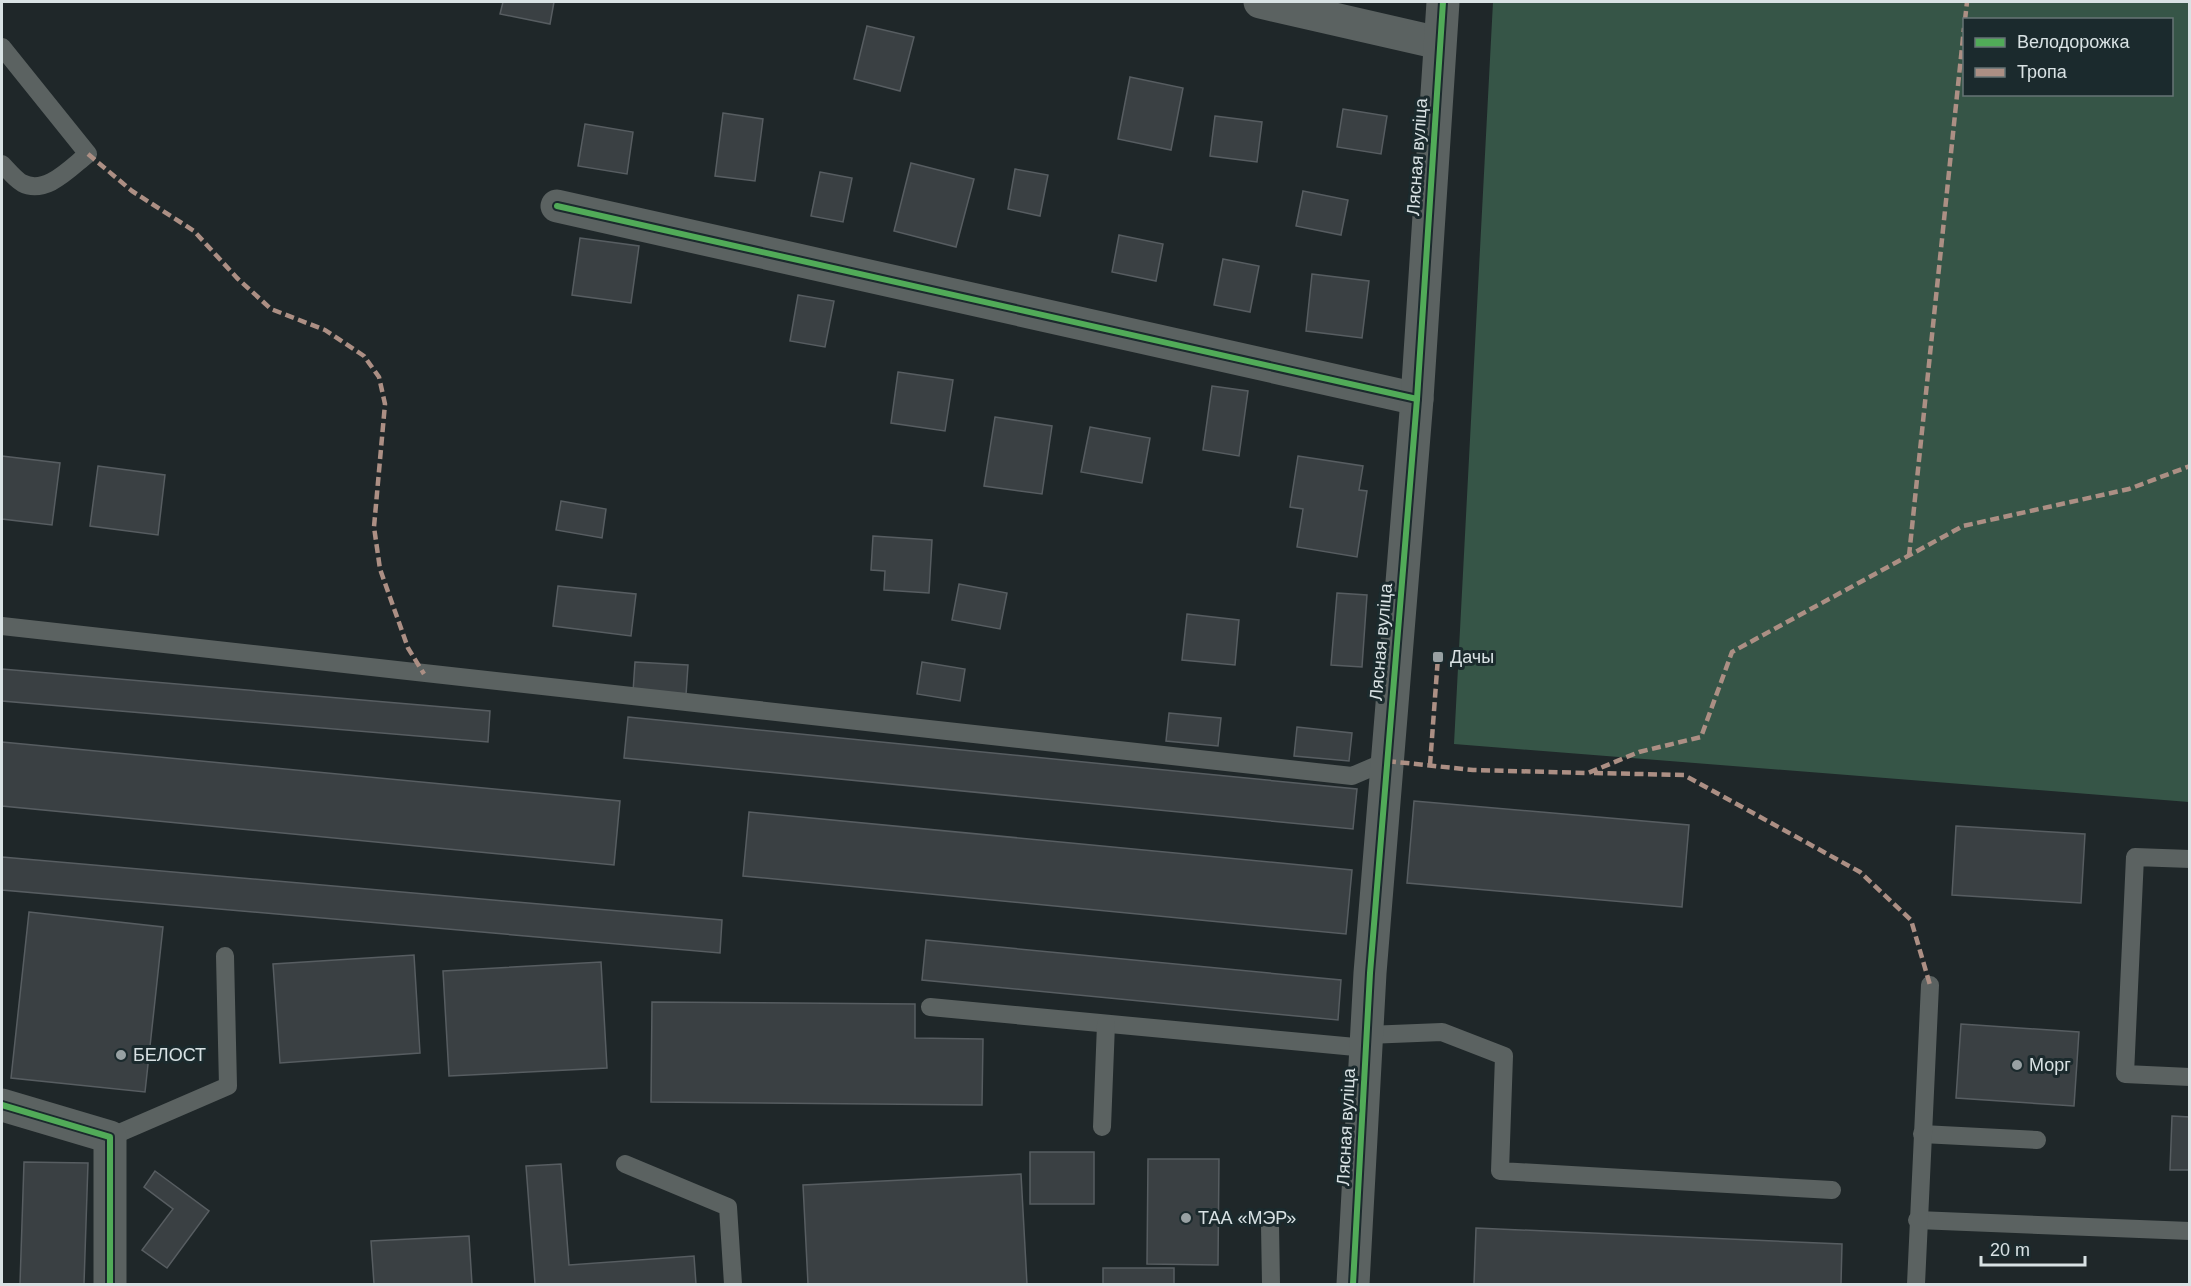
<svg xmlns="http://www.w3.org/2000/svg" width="2191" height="1286" font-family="Arial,sans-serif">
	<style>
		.forest { fill: #365547; fill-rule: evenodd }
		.building { fill: #3a4043; stroke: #575d61; stroke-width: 1.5 }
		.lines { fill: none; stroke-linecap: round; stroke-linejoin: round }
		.service { stroke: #5b6261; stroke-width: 18 }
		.minor { stroke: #5b6261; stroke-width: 33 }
		.tertiary { stroke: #5b6261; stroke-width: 33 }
		.quiet { stroke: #ac8f84; stroke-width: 4.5; stroke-dasharray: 9 4.5; stroke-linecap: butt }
		.cycleway-casing { stroke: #1b2a2d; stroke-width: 10 }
		.cycleway { stroke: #51ab58; stroke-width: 6 }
		.poi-dot { fill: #98a1a3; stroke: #1b2a2d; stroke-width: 2 }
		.labels { text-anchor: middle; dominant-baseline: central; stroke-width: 6; stroke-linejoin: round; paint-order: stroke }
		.street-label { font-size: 18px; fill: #d9e2e4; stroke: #1b2a2d }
		.poi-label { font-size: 18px; fill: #d9e2e4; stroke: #1b2a2d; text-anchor: start }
	</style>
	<rect width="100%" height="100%" fill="#1f2729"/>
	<!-- forest -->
	<path class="forest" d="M1493,2H2189V802L1454,744ZM1964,20H2172V94H1964Z"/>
	<!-- building -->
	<g class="building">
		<polygon points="503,2 554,2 550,24 500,14"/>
		<polygon points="867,26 914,37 900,91 854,79"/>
		<polygon points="1130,77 1183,88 1171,150 1118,139"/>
		<polygon points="1343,109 1387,116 1381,154 1337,147"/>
		<polygon points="723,113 763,119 755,181 715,176"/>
		<polygon points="1215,116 1262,122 1257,162 1210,156"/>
		<polygon points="585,124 633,132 627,174 578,166"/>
		<polygon points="911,163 974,179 956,247 894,231"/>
		<polygon points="1015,169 1048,175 1040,216 1008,209"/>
		<polygon points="820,172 852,178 843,222 811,216"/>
		<polygon points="1303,191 1348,200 1341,235 1296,226"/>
		<polygon points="1119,235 1163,244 1156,281 1112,272"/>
		<polygon points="580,238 639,246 631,303 572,295"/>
		<polygon points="1223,259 1259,266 1250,312 1214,305"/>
		<polygon points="1312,274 1369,281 1362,338 1306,331"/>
		<polygon points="798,295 834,301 825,347 790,341"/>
		<polygon points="898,372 953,380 945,431 891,423"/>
		<polygon points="1212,386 1248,391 1239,456 1203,450"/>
		<polygon points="995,417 1052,426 1042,494 984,486"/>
		<polygon points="1090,427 1150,438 1142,483 1081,472"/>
		<polygon points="2,456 60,463 52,525 2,519"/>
		<polygon points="1298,456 1363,466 1359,490 1367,491 1357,557 1297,547 1303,509 1290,507"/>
		<polygon points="98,466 165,475 158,535 90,526"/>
		<polygon points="561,501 606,509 602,538 556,530"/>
		<polygon points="873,536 932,540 929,593 884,590 885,571 871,570"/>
		<polygon points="959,584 1007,593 1000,629 952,620"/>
		<polygon points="558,586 636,594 631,636 553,626"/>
		<polygon points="1337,593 1367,595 1362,667 1331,665"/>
		<polygon points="1187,614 1239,620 1235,665 1182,660"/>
		<polygon points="635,662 688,665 686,695 633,692"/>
		<polygon points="922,662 965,669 960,701 917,694"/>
		<polygon points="2,669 490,711 488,742 2,701"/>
		<polygon points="1169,713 1221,718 1218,746 1166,741"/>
		<polygon points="628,717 1357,789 1353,829 624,758"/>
		<polygon points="1297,727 1352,733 1349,761 1294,756"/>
		<polygon points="2,742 620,801 614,865 2,806"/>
		<polygon points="1414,801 1689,825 1682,907 1407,883"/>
		<polygon points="749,812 1352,870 1346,934 743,876"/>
		<polygon points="1956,826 2085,834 2081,903 1952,895"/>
		<polygon points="2,857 722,920 720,953 2,890"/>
		<polygon points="29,912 163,927 145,1092 11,1078"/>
		<polygon points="926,940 1341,980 1338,1020 922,980"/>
		<polygon points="414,955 420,1053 280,1063 273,964"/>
		<polygon points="601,962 607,1068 449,1076 443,971"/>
		<polygon points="652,1002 915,1004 915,1038 983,1039 982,1105 651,1102"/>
		<polygon points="1961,1024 2079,1032 2074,1106 1956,1098"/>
		<polygon points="2172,1116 2190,1117 2190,1170 2170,1170"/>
		<rect x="1030" y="1152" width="64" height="52"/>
		<polygon points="1148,1159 1219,1159 1218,1265 1147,1264"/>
		<polygon points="24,1162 88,1163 84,1284 20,1284"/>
		<polygon points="561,1164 569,1265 694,1256 696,1284 535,1284 526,1166"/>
		<polygon points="155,1171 209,1211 167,1268 142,1250 173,1209 144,1187"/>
		<polygon points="1021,1174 1027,1284 808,1284 803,1185"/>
		<polygon points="1476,1228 1842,1244 1841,1284 1474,1284"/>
		<polygon points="469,1236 472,1284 374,1284 371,1241"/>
		<rect x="1103" y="1268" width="71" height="16"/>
	</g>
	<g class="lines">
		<!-- service -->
		<g class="service">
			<path d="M2,47L88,154C71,167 46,196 22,183C15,179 8,170 2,164"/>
			<polyline points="2,626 1352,776 1387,761"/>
			<polyline points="2190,859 2135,857 2125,1074 2190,1077"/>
			<polyline points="930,1007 1366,1048"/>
			<polyline points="1367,1035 1442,1032 1504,1056 1500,1171 1832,1190"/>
			<polyline points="1102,1127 1106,1024"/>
			<polyline points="1922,1134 2037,1140"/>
			<polyline points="110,1137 228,1086 225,956"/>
			<polyline points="625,1164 728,1207 733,1284"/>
			<polyline points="1917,1220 2190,1231"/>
			<polyline points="1270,1225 1271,1284"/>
			<polyline points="1916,1284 1930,985"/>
		</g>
		<!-- minor -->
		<g class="minor">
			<polyline points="1260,2 1439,43"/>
			<polyline points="557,206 1417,399"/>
			<polyline points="2,1105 110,1137 110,1284"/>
		</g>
		<!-- tertiary -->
		<polyline class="tertiary" points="1353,1284 1370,973 1417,399 1443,2"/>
		<!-- quiet -->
		<g class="quiet">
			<polyline points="1965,20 1967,2"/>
			<polyline points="88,154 132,191 194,231 237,278 271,309 325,330 364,356 379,377 385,404 374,527 380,569 408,648 424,674"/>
			<polyline points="1909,556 1964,28"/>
			<polyline points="1387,761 1473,770 1588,773 1639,752 1701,737 1732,652 1963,526 2129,489 2190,466"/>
			<polyline points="1430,765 1438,657"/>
			<polyline points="1594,773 1684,775 1860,872 1911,920 1930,985"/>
		</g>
		<!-- cycleway casing -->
		<g class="cycleway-casing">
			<g id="cycleway">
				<polyline points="557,206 1417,399"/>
				<polyline points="2,1105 110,1137 110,1284"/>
				<polyline points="1353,1284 1370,973 1417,399 1443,2"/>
			</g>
		</g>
		<!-- cycleway -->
		<use href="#cycleway" class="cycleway"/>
	</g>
	<!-- markers -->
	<g class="poi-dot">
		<rect x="1432" y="651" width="12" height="12" rx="3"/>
		<circle cx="121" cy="1055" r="6"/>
		<circle cx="2017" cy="1065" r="6"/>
		<circle cx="1186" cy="1218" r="6"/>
	</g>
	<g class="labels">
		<!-- street labels -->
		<g class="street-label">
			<text transform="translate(1417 157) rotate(-86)">Лясная вуліца</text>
			<text transform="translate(1381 642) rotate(-85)">Лясная вуліца</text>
			<text transform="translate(1346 1127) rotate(-87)">Лясная вуліца</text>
		</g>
		<!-- poi labels -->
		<g class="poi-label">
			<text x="1450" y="657">Дачы</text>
			<text x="133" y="1055">БЕЛОСТ</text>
			<text x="2029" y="1065">Морг</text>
			<text x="1198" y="1218">ТАА «МЭР»</text>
		</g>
	</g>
	<!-- border -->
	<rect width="2191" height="1286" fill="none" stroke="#d9e2e4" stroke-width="6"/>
	<!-- legend -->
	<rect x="1963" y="18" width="210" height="78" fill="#1b2a2d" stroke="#677476" stroke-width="1.5"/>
	<rect x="1975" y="38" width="30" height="9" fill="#51ab58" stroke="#677476" stroke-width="1.5"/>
	<text x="2017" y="48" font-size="18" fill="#d9e2e4">Велодорожка</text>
	<rect x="1975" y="68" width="30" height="9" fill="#ac8f84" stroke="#677476" stroke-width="1.5"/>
	<text x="2017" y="78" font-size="18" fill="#d9e2e4">Тропа</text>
	<!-- scale -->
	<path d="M1981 1256v9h104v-9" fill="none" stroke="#d9e2e4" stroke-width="3"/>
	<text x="1990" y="1256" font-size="18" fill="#d9e2e4" stroke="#1b2a2d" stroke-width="4.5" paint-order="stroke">20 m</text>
</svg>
